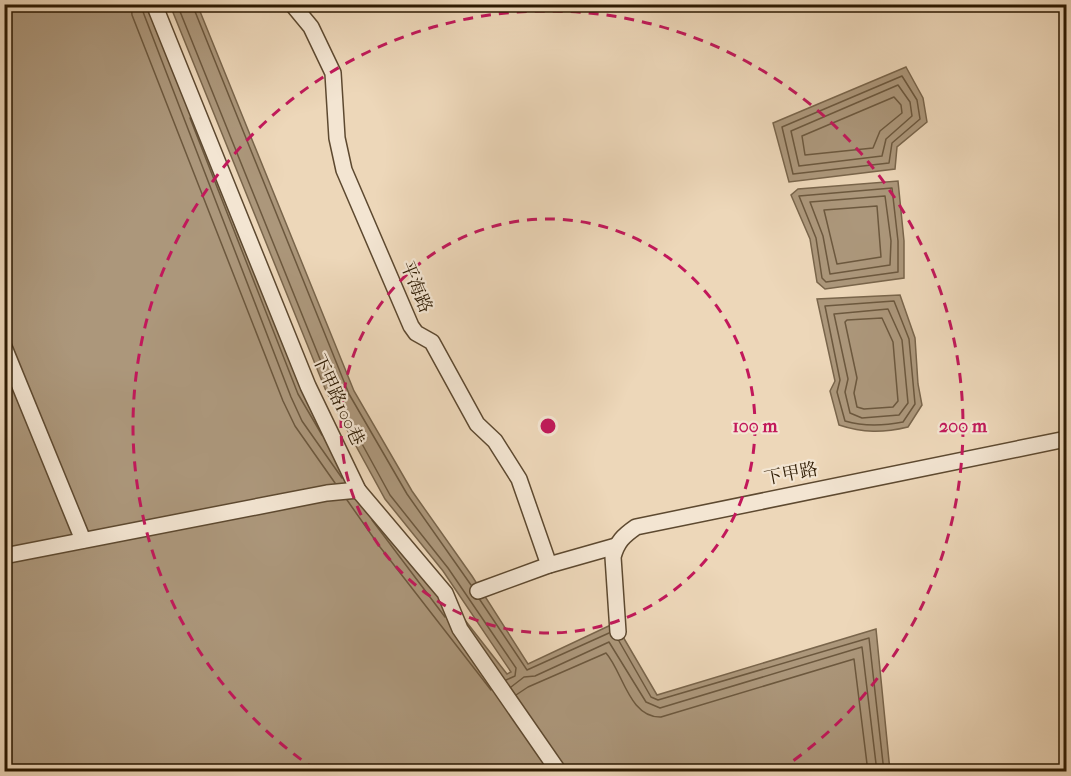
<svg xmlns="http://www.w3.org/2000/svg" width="1071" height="776" font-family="'IM FELL French Canon','Noto Serif TC',serif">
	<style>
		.water { fill: #ac977b; stroke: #79654b; stroke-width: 1.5 }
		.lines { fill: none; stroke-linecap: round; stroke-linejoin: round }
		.shore { stroke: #6c583e; stroke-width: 1.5 }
		.minor-casing { stroke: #5d4930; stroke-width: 18 }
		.minor { stroke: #f3e5d2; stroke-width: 15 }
		.ring { fill: none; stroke: #c2185b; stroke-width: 3; stroke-dasharray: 10 8 }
		.labels { text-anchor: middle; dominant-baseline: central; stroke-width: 4.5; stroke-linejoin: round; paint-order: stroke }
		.street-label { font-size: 18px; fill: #2d1a02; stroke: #f3e5d2 }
		.centre { fill: #c2185b; stroke: #f3e5d2; stroke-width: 3 }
		.ring-label { font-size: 18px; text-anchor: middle; font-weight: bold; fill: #c2185b; stroke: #f3e5d2; stroke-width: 4.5; stroke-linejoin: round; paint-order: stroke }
	</style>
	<rect width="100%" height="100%" fill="#edd7b9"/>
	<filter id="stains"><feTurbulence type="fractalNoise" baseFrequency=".00333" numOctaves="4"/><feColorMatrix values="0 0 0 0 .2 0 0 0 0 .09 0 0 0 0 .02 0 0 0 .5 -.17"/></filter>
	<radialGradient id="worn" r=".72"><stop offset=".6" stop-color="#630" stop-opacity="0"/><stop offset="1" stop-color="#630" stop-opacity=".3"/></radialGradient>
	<!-- water -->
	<g class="water">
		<polygon points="197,4 354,391 412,491 472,576 528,664 615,623 657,695 876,629 890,771 5,772 5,5 152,5 314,413 397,533 507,674 511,672 443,571 385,499 326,391 170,5"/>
		<polygon points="906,67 923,98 927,122 897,147 895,169 789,182 773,123"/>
		<polygon points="898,181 904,241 904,278 825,289 817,282 810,239 791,195 798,189"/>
		<path d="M900,295L915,338L918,384L922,405L908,427C883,433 863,433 839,425L830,391L835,381L817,299Z"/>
	</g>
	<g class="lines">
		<!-- shore -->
		<g class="shore">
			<polyline points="131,4 132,15 283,401 295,426 335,483"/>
			<polyline points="140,4 291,397 302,421 342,478"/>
			<polyline points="177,4 332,389 390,495 448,568 516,668 515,676 506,680"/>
			<polyline points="192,4 349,394 407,494 471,585"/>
			<polygon points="902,76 917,100 920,119 892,143 889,163 793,174 782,127"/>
			<polygon points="898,85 910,102 912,116 886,139 882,156 799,166 791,131"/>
			<polygon points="894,97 901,105 902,113 880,131 873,148 805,155 802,136"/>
			<polyline points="190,118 298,394 322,435"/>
			<polygon points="892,188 898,241 898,272 826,282 822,278 816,238 799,196"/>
			<polygon points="885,196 891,241 890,265 830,274 823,236 810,202"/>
			<polygon points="877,206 881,257 837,264 824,210"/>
			<path d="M894,301L909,339L915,404L903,422C883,426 865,427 845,421L837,392L840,380L825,306Z"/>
			<polygon points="888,309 902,340 908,403 899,415 862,418 850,413 845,392 848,379 834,314"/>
			<polygon points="882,318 893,342 898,401 893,407 864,409 857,407 854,393 857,378 845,322 847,320"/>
			<polyline points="347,500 380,547 491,690"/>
			<polyline points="372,520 445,617"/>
			<polyline points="480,600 527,670 609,633"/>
			<polyline points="619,641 651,697 658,700 869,638 884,772"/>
			<polyline points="511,687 524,677 535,676 609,642 646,702 660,708 862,647 877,772"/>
			<path d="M516,695L528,687L606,653C623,672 629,718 661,717L854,659L868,772"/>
		</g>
		<!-- minor casing -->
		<g class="minor-casing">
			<g id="minor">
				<polyline points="154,4 308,386 358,490 445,593 460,629 559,772"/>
				<polyline points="292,4 311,27 333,73 337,138 344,170 411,326 416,333 432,342 477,424 495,441 519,479 549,565"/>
				<polyline points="4,347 83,540"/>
				<polyline points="4,556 327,493 358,490"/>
				<polyline points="478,591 549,565 616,546"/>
				<path d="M618,632L613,557C617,542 623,536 636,527L1066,439"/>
			</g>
		</g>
		<!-- minor -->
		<use href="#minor" class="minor"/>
	</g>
	<!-- distance rings -->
	<g class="ring">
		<circle cx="548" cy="426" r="207"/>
		<path d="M316 770A415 415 0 1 1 780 770"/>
	</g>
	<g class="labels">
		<!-- street labels -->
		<g class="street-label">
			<text transform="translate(416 287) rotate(67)">平海路</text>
			<text transform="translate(338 400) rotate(65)">下甲路100巷</text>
			<text transform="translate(791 474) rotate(-11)">下甲路</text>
		</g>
	</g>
	<circle cx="548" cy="426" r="9" class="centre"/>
	<g class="ring-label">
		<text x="755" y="432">100 m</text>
		<text x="963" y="432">200 m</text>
	</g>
	<!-- margin -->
	<rect width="1071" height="776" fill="none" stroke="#edd7b9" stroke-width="24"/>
	<rect x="6" y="6" width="1059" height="764" fill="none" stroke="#2d1a02" stroke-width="3"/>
	<rect x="12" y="12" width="1047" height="752" fill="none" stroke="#2d1a02" stroke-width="1.5"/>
	<rect width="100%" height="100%" filter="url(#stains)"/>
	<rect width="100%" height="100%" fill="url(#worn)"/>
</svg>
